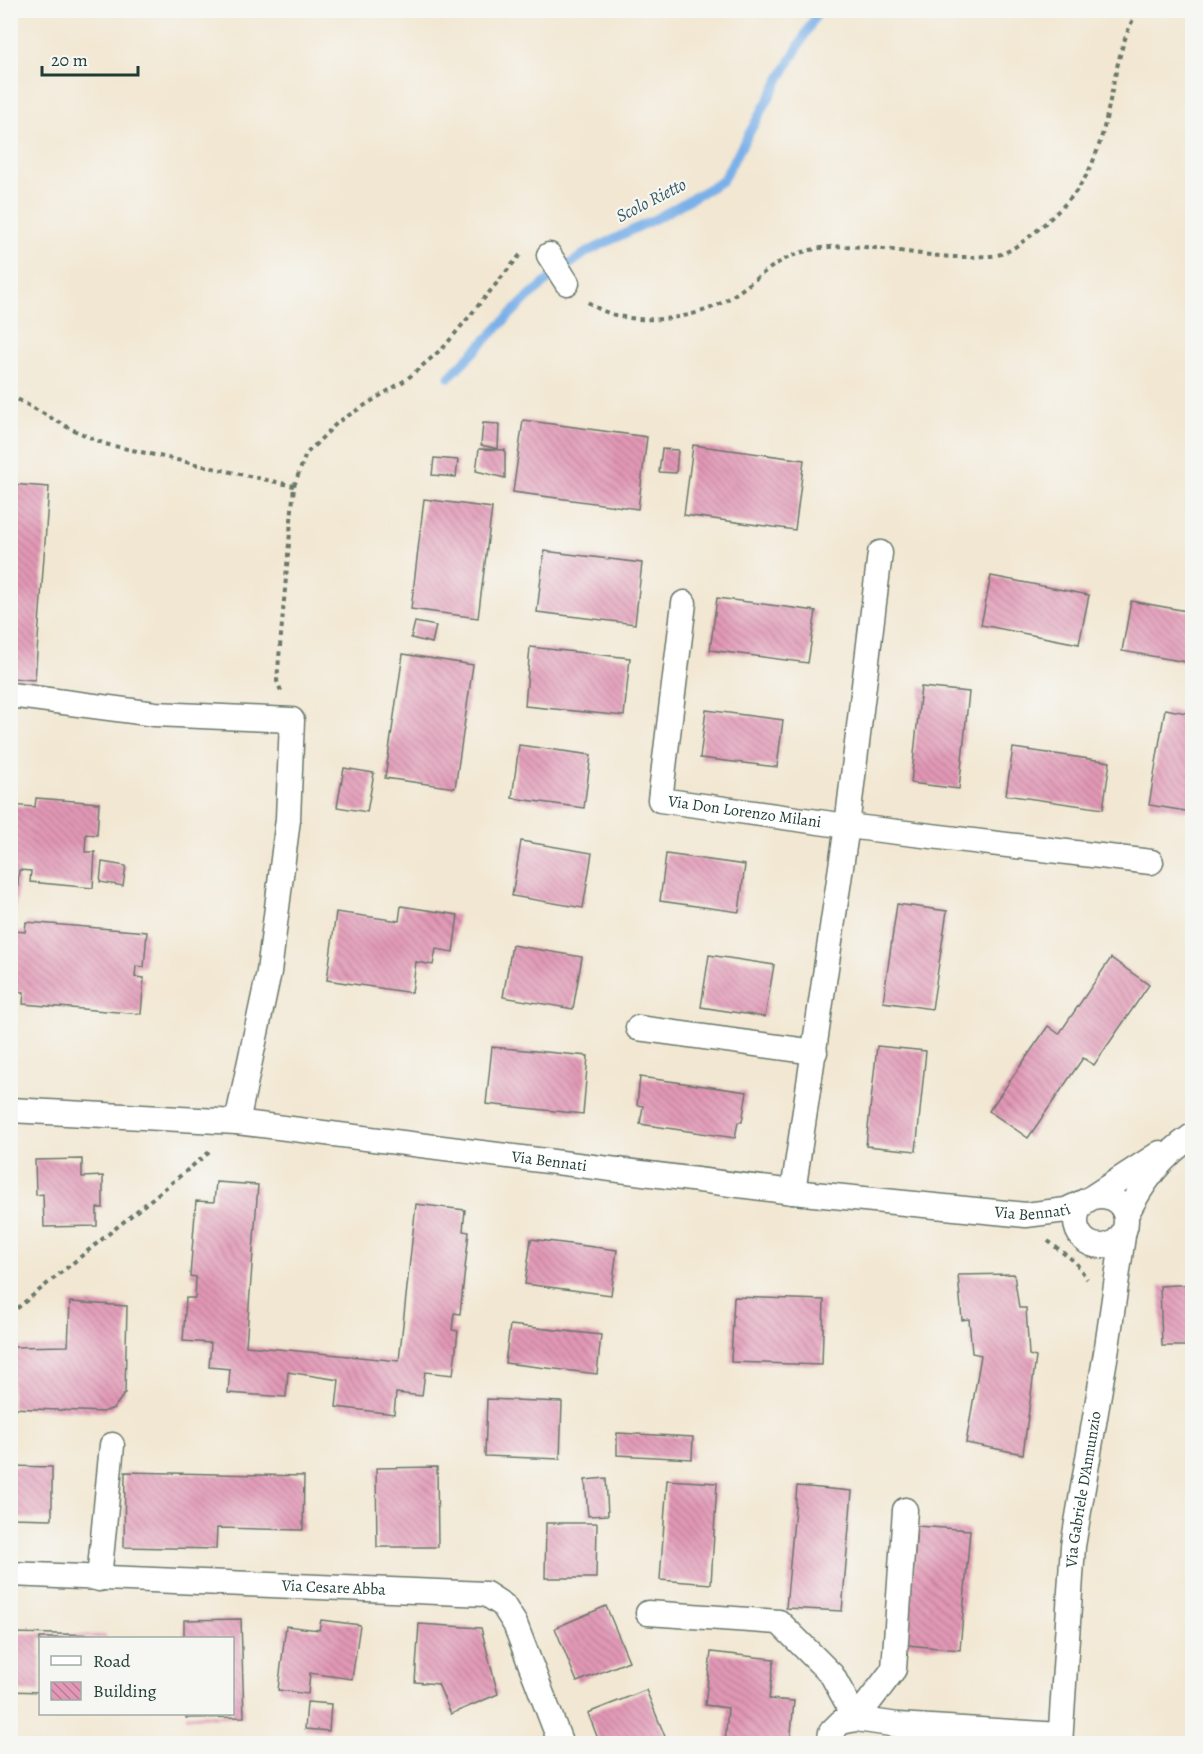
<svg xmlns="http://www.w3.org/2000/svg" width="1203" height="1754" font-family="Alegreya,serif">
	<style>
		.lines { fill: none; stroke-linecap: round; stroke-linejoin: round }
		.stream { stroke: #7ab0e8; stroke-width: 9 }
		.building { fill: url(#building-back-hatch) }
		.street-casing { stroke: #69786b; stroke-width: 27 }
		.path { stroke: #69786b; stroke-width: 4; stroke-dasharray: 4.5 4.5; stroke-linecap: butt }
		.street { stroke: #fff; stroke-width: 24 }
		.labels { text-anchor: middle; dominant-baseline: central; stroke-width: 4.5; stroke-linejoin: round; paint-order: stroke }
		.street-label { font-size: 16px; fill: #1f3d34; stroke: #f6f6f2 }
		.water-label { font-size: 18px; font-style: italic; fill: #365a61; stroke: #f6f6f2 }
	</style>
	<defs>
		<pattern id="building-back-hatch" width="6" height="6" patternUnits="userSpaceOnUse" patternTransform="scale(1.5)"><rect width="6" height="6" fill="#e298b6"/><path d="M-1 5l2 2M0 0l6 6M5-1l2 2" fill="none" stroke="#b77d95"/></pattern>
	</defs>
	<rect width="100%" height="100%" fill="#f6f6f2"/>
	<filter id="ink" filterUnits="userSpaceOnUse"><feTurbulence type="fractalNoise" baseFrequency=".0167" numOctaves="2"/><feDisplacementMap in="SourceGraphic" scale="12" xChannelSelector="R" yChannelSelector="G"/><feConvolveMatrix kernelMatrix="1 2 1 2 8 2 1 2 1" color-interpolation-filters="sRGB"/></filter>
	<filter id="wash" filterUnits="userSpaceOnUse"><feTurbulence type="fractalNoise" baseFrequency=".008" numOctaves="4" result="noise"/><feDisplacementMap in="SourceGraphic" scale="24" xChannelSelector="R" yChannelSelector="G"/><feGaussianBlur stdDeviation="1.35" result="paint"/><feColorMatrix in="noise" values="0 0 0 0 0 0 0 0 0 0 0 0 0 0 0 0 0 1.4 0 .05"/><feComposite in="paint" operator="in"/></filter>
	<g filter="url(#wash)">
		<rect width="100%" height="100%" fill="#f2e7d2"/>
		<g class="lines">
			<!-- stream -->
			<polyline class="stream" points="449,377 523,302 552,277 587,252 659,217 722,181 819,10"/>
		</g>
		<g id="blocks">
			<!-- building -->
			<g class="building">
				<polygon points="523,420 647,437 638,509 513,492"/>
				<polygon points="483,423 499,424 498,449 481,445"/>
				<polygon points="693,445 804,460 795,530 684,515"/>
				<polygon points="479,449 505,450 505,478 476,471"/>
				<polygon points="662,449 678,450 676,473 659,472"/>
				<polygon points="434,458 458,460 456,477 432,475"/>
				<polygon points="10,484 49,487 35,680 10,678"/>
				<polygon points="424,499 492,508 478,618 411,609"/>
				<polygon points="544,551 642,563 635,624 537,612"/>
				<polygon points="991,576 1089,595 1079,644 981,625"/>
				<polygon points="717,598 816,611 808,663 710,650"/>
				<polygon points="1131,601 1192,612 1192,663 1122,651"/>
				<polygon points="415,622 436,626 432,643 411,638"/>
				<polygon points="530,647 630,658 624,716 525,706"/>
				<polygon points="403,654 473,665 455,788 385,778"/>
				<polygon points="921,687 969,692 959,789 911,783"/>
				<polygon points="1165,709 1192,714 1192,812 1149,805"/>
				<polygon points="706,710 783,720 777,767 700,758"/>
				<polygon points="519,745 591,755 584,808 512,798"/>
				<polygon points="1013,748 1110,762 1103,809 1006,795"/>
				<polygon points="344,768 374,773 367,812 337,807"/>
				<polygon points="36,798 99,803 97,835 86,834 85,852 95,852 93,888 30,882 31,871 19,870 14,931 25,932 26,922 147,932 144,967 136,966 135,977 144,978 141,1014 23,1004 24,992 10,991 10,805 35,807"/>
				<polygon points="521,841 592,853 583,908 512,896"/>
				<polygon points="666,854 745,865 739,912 660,901"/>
				<polygon points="102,862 126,866 123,886 100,882"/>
				<polygon points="897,904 947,911 932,1009 883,1002"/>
				<polygon points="401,906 458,915 453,952 436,949 433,965 416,962 412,993 327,980 336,912 399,921"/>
				<polygon points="512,945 582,957 573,1009 503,997"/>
				<polygon points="709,955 774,965 765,1017 701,1007"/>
				<polygon points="1111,958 1149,985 1094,1065 1083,1058 1028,1138 989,1111 1048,1026 1059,1034"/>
				<polygon points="877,1046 926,1051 916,1151 866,1146"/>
				<polygon points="492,1047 588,1056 583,1114 486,1104"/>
				<polygon points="640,1077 747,1092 742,1122 738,1122 735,1138 640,1124 643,1106 637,1105"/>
				<polygon points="82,1159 82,1177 103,1176 103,1208 97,1208 97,1226 44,1227 43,1194 36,1195 35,1160"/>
				<polygon points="216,1182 258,1185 246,1346 399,1361 416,1204 465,1210 463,1231 469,1232 460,1314 454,1313 452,1330 458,1331 453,1375 425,1372 422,1396 396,1393 394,1414 336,1407 339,1380 288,1372 286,1397 228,1393 230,1369 209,1367 211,1343 183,1341 186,1298 195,1298 196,1277 190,1276 196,1201 214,1202"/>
				<polygon points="531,1239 617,1250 611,1295 525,1284"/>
				<polygon points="1014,1274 1019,1308 1026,1308 1029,1355 1036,1357 1023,1454 966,1443 981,1355 972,1353 969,1319 962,1320 958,1275"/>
				<polygon points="1176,1285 1192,1285 1192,1346 1162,1346 1160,1286"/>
				<polygon points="734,1297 824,1300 822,1365 731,1362"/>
				<polygon points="70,1302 127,1306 125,1393 114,1408 103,1412 12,1408 12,1347 68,1346"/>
				<polygon points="510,1325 601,1335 597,1374 505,1363"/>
				<polygon points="487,1399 562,1402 560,1459 485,1456"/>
				<polygon points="617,1433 693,1437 692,1459 617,1455"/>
				<polygon points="10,1466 52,1467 52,1519 10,1518"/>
				<polygon points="437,1467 438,1547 377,1547 376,1468"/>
				<polygon points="125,1472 304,1476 303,1530 217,1528 216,1549 124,1547"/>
				<polygon points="606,1478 608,1515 588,1516 585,1480"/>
				<polygon points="667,1480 717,1483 711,1584 660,1580"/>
				<polygon points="797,1486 852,1491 842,1611 786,1608"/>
				<polygon points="546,1523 597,1523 596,1578 545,1578"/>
				<polygon points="917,1526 970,1530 960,1650 907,1645"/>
				<polygon points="606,1606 629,1661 577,1682 555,1628"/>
				<polygon points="241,1619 244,1717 186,1718 186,1714 232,1714 232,1638 184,1638 184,1620"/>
				<polygon points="321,1620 360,1625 352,1679 310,1673 308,1694 278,1690 286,1626 319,1630"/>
				<polygon points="419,1624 481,1628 498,1694 451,1714 438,1684 415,1682"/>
				<polygon points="10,1633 106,1635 106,1638 40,1638 40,1692 10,1691"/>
				<polygon points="711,1652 774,1659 769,1699 794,1701 790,1744 725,1744 728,1708 705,1705"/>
				<polygon points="646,1690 668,1744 600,1744 588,1713"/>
				<polygon points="307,1702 331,1704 329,1731 305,1729"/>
			</g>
		</g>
	</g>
	<g filter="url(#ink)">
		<use href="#blocks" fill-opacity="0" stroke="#69786b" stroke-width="1.5"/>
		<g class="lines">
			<!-- street casing -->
			<g class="street-casing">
				<g id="street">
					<polyline points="549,255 567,283"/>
					<path id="s1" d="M684,603L660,800L847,826L1151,862"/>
					<polyline points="10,695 155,714 292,720 288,819 269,972 237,1122"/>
					<polyline points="638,1028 815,1052"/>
					<path id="s2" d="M10,1110L237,1122L793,1192L1026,1215L1066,1210L1085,1201"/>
					<polyline points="793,1192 847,826 880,553"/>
					<circle cx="1101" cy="1221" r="25"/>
					<polyline points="1094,1196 1160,1153"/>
					<path d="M1126,1215C1143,1182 1161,1157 1192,1136"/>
					<path id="s3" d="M10,1574L486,1594L503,1605L515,1624L561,1744"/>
					<polyline points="99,1579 112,1445"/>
					<polyline points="648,1613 779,1622 832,1675 856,1719 894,1669 905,1510"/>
					<polyline points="829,1744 831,1732 841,1722 856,1719 898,1725 1060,1735"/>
					<path id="s4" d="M1060,1744L1073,1546L1107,1347L1123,1236"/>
				</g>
			</g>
			<!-- path -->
			<g class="path">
				<path d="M588,302C621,328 689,322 723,302C751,286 771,261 803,252C855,236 916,259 970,257C980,256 992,257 1001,254C1021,248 1061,210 1074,194C1116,141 1105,67 1138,10"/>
				<polyline points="10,395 69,428 105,444 294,486"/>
				<polyline points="281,691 277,681 294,486 306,454 338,422 407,379 444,347 520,255"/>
				<polyline points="1048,1241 1076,1263 1087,1279"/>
				<polyline points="10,1314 212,1150"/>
			</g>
			<!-- street -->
			<use href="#street" class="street"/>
		</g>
	</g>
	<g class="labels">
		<!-- street labels -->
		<g class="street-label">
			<text stroke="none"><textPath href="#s1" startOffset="284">Via Don Lorenzo Milani</textPath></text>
			<text stroke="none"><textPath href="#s2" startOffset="542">Via Bennati</textPath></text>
			<text stroke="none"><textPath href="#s2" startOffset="1028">Via Bennati</textPath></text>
			<text stroke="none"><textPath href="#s4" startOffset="256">Via Gabriele D'Annunzio</textPath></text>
			<text stroke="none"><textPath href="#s3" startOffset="324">Via Cesare Abba</textPath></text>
		</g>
		<!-- water labels -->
		<g class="water-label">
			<text transform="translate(651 200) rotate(-27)">Scolo Rietto</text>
		</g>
	</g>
	<!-- margin -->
	<rect width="1203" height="1754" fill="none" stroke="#f6f6f2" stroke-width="36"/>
	<!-- legend -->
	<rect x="39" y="1637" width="195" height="78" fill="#f6f6f2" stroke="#a0aca6" stroke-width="1.5"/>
	<rect x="51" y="1656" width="30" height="9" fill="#ffffff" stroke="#a0aca6" stroke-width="1.5"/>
	<text x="93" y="1667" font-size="18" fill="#1f3d34">Road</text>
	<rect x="51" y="1682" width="30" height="18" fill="url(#building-back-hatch)" stroke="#a0aca6" stroke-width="1.5"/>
	<text x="93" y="1697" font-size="18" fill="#1f3d34">Building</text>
	<!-- scale -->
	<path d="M42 66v9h96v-9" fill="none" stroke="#1f3d34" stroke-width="3"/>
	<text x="51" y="66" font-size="18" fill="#1f3d34" stroke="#f6f6f2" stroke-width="4.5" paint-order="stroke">20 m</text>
</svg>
